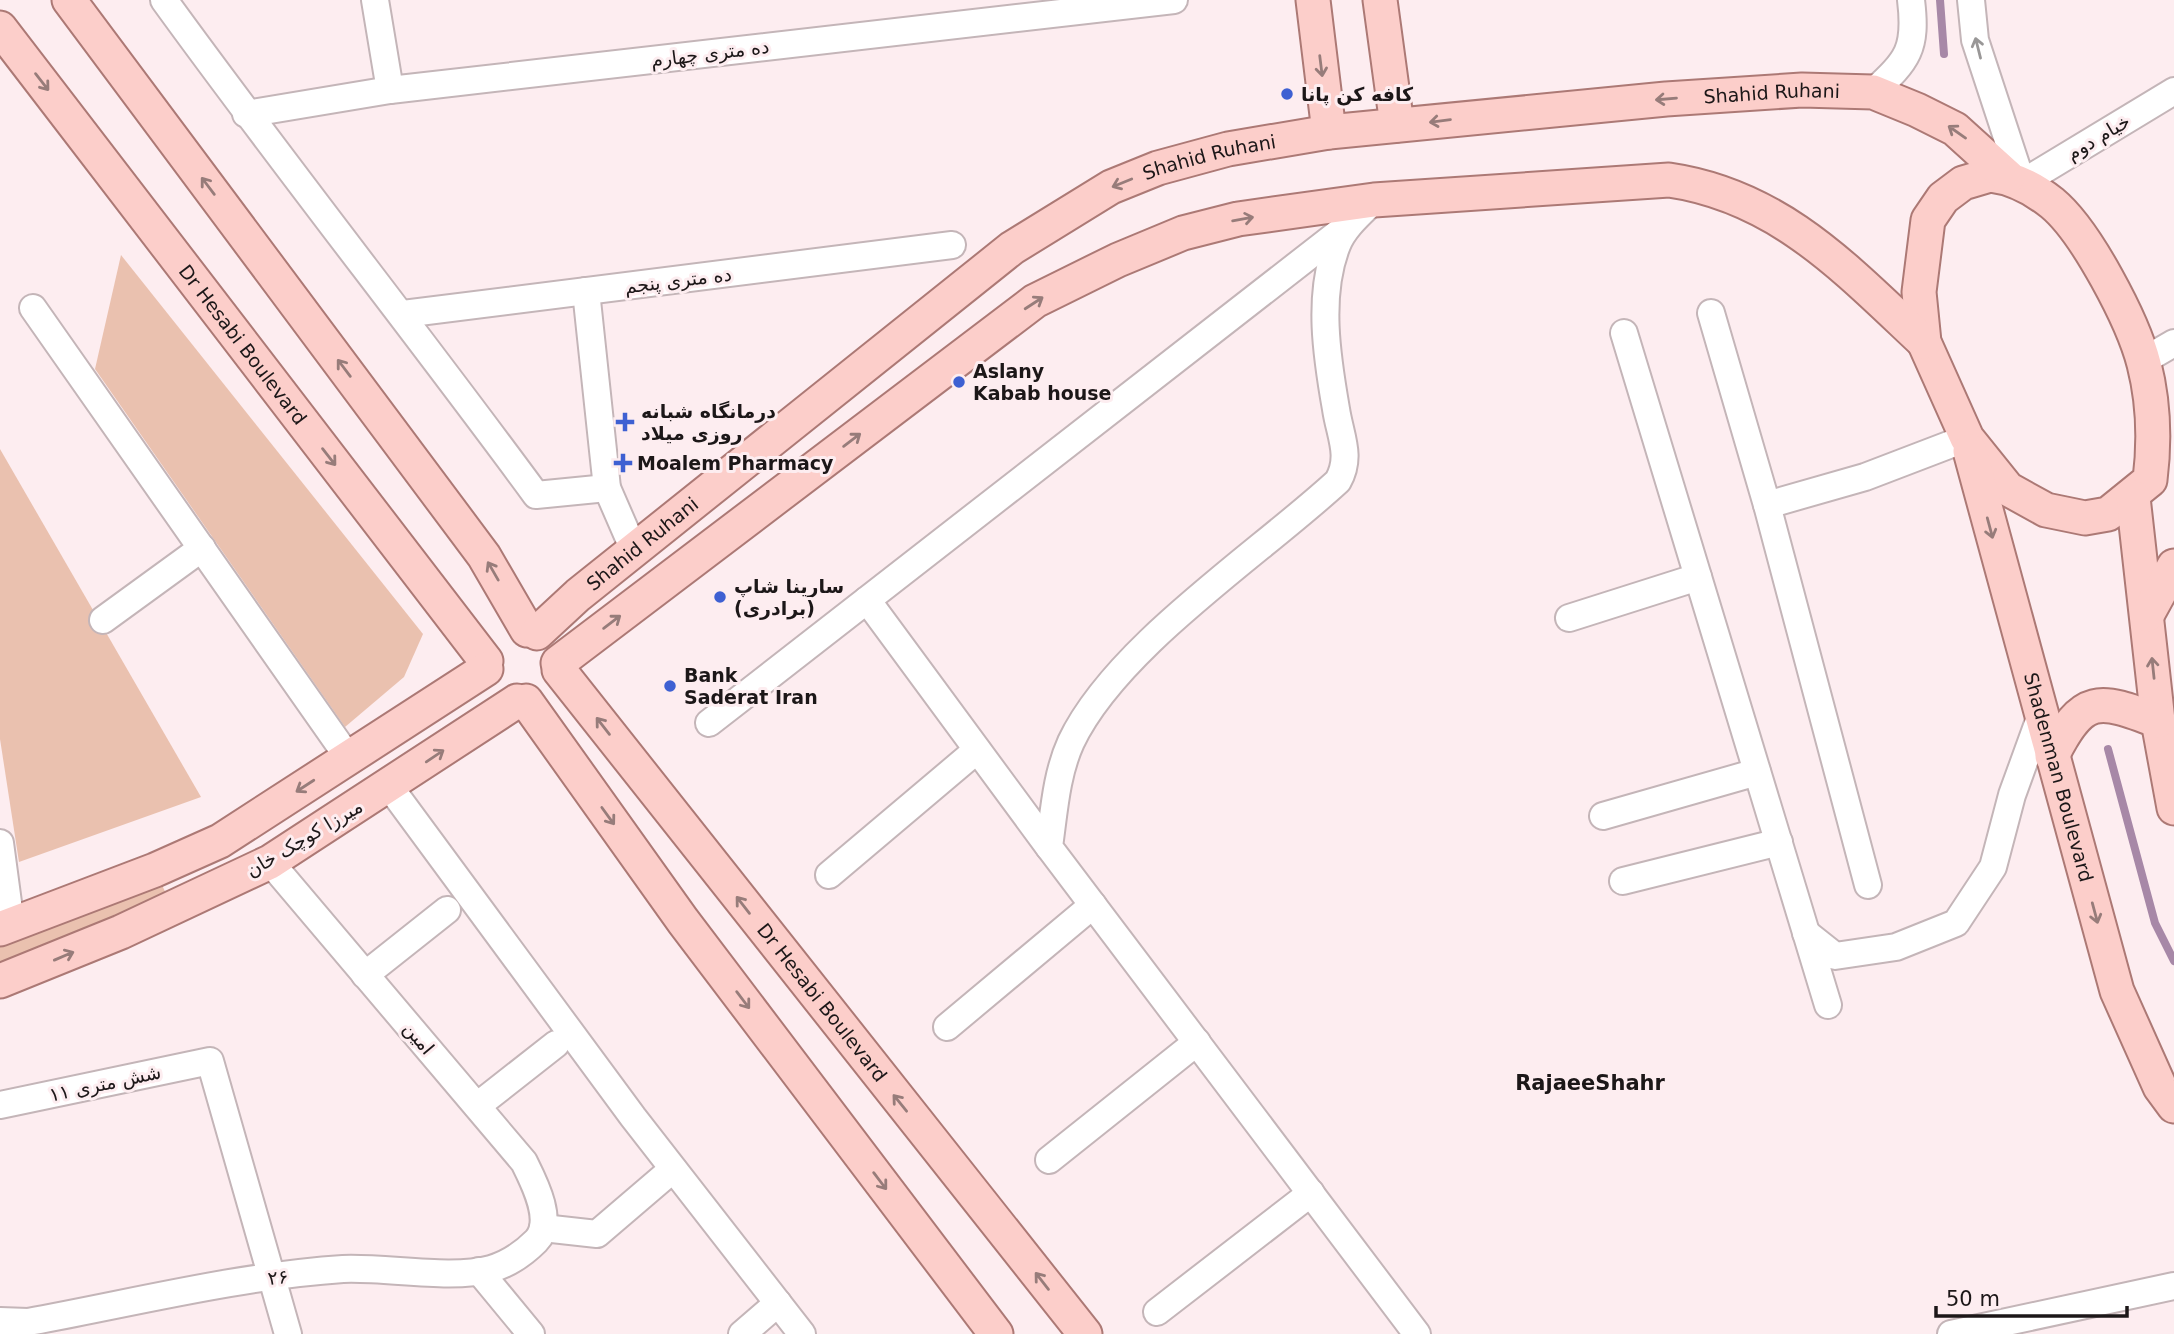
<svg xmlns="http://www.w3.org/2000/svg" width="2174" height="1334" font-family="'DejaVu Sans','Noto Naskh Arabic',sans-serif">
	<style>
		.green { fill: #eac1af }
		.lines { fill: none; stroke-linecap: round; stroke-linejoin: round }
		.stream { stroke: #a788a7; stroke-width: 8 }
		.minor-casing { stroke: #c4b5b8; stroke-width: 30 }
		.major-casing { stroke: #ac7975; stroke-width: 37 }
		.minor { stroke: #fff; stroke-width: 26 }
		.major { stroke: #fcceca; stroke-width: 33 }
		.oneway { stroke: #999797 }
		.oneway2 { stroke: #977c7a }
		.poi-dot { fill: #3e60d2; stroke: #fdedf0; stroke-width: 2.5 }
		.labels { text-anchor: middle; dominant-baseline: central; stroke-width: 6; stroke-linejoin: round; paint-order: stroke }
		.street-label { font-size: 19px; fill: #1c1718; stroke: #fdedf0 }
		.poi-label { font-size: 19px; font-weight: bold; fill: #1c1718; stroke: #fdedf0; text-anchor: start }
		.neighbourhood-label { font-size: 21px; font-weight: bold; fill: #1c1718; stroke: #fdedf0 }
	</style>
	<rect width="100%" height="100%" fill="#fdedf0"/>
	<!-- green -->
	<g class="green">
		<polygon points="121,255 423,634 404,677 345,727 95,369"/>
		<polygon points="0,449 201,797 19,862 0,739"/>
		<polygon points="155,870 169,900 0,967 0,929"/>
	</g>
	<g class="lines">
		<!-- stream -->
		<g class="stream">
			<polyline points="1940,0 1944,54"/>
			<polyline points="2108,749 2155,923 2174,961"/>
		</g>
		<!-- minor casing -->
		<g class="minor-casing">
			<g id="minor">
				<path d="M164,0C285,167 414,329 536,495L607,488"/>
				<polyline points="375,0 390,90"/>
				<polyline points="1971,0 1975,40 2022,183 2174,91"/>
				<path d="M1873,92C1908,60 1917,49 1911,0"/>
				<polyline points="246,114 390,90 1174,0"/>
				<path d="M1374,200C1361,213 1344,227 1337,245C1317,295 1327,358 1336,409C1340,436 1352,456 1338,481C1259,554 1116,647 1071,742C1056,775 1054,812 1049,847L1417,1334"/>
				<polyline points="586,291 607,488 634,550"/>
				<polyline points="33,308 348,757"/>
				<polyline points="1711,313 1767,505 1868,885"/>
				<polyline points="403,314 952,245"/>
				<polyline points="1624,333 1828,1005"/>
				<polyline points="2143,361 2174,343"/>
				<polyline points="1767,505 1865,477 1967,438"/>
				<polyline points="867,600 1049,847"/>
				<polyline points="1569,618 1698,577"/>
				<polyline points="103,620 202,548"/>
				<polyline points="709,723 1346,227"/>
				<polyline points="389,786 633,1117 802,1334"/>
				<polyline points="1603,816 1757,772"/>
				<polyline points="0,843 11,925"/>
				<polyline points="829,875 977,750"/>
				<polyline points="1623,881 1779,842"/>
				<polyline points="1806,933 1835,956 1896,947 1956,923 1993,867 2012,795 2040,718"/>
				<polyline points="365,975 447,910"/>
				<polyline points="947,1027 1093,905"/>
				<polyline points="0,1105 210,1061 288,1334"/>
				<polyline points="477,1106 556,1044"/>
				<polyline points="1049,1160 1197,1042"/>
				<polyline points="543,1228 597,1234 673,1169"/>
				<polyline points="479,1271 531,1334"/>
				<polyline points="1157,1312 1311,1193"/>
				<path d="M0,1321L28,1322C132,1303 238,1276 343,1269C387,1267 451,1280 491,1269C508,1264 523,1254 536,1241C555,1222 534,1182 524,1162L270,862"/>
				<polyline points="742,1334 778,1303"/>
				<polyline points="1951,1334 2174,1286"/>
			</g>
		</g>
		<!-- major casing -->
		<g class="major-casing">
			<g id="major">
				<polyline points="69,0 484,556 527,630"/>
				<polyline points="1313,0 1329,132"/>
				<polyline points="1380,0 1397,125"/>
				<path id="s1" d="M0,28L486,661"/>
				<path d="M1990,175C2014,178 2033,188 2052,203C2086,231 2133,321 2144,364C2154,403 2155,440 2150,480L2108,514L2085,518L2046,510L2008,489L1967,438L1924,342L1919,292L1928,220L1943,198L1963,183Z"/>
				<path id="s2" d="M1970,451L2117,991L2160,1087L2174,1106"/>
				<polyline points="2133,497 2158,721 2174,808"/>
				<polyline points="2147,615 2174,566"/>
				<path id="s3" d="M537,633L578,595L1012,248L1111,187L1158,168L1228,149L1329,132L1666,99L1802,90L1873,92L1917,110L1955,129L2008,177"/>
				<path d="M558,663L1035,301L1118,260L1183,233L1238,219L1374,200L1669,180C1779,196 1846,269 1924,342"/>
				<path id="s4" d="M559,670L1085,1334"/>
				<polyline points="526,701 683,921 996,1334"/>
				<path d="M2052,756C2083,694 2098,698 2158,721"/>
				<polyline points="0,929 155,870 220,841 486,669"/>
				<polyline points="0,981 121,932 270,862 517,701"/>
			</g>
		</g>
		<!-- minor -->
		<use href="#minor" class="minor"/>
		<!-- major -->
		<use href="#major" class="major"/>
	</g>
	<!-- one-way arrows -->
	<defs><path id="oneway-shaft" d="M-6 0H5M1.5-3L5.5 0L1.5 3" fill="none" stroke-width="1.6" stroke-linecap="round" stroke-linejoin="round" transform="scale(1.75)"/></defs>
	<use class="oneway" href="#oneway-shaft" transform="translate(1978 48) rotate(-104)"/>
	<g class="oneway2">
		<use href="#oneway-shaft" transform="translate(1321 66) rotate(83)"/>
		<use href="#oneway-shaft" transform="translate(42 82) rotate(52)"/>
		<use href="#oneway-shaft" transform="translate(1666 99) rotate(175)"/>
		<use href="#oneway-shaft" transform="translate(1440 121) rotate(173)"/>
		<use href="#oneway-shaft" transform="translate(1957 132) rotate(-145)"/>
		<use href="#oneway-shaft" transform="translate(1122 183) rotate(158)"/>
		<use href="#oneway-shaft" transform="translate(208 186) rotate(-127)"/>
		<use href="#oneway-shaft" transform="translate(1243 219) rotate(-10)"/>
		<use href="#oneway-shaft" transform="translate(1034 303) rotate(-33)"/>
		<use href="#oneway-shaft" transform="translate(344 368) rotate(-127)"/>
		<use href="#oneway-shaft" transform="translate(852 440) rotate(-37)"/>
		<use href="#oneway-shaft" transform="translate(329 457) rotate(52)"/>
		<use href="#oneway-shaft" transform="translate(1990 528) rotate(75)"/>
		<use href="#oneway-shaft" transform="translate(493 571) rotate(-120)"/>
		<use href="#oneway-shaft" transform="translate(612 622) rotate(-37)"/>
		<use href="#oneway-shaft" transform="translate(2153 668) rotate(-96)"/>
		<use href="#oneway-shaft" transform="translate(603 726) rotate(-128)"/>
		<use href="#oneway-shaft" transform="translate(435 756) rotate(-34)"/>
		<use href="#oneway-shaft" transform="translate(305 786) rotate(147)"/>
		<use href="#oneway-shaft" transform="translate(608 816) rotate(54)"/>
		<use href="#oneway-shaft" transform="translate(743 905) rotate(-128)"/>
		<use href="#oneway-shaft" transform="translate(2095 913) rotate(75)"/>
		<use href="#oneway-shaft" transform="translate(64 956) rotate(-23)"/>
		<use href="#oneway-shaft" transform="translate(743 1000) rotate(53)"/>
		<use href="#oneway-shaft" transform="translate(900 1103) rotate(-129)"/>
		<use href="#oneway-shaft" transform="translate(880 1181) rotate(53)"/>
		<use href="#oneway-shaft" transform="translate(1042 1281) rotate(-128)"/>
	</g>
	<!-- markers -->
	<g class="poi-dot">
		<circle cx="1287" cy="94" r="7"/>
		<circle cx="959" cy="382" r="7"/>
		<path d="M621.5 411.5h7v7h7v7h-7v7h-7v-7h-7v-7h7z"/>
		<path d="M619.5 452.5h7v7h7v7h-7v7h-7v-7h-7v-7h7z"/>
		<circle cx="720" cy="597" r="7"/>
		<circle cx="670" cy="686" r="7"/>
	</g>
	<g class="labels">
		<!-- street labels -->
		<g class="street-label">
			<text transform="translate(710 53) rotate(-7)">ده متری چهارم</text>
			<text stroke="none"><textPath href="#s3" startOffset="1398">Shahid Ruhani</textPath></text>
			<text transform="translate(2098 137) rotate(-31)">خیام دوم</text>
			<text stroke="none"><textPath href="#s3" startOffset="831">Shahid Ruhani</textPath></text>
			<text transform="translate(678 280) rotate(-7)">ده متری پنجم</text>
			<text stroke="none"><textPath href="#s1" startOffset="399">Dr Hesabi Boulevard</textPath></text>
			<text stroke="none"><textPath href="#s3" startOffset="138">Shahid Ruhani</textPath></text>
			<text stroke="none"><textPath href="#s2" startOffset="338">Shadenman Boulevard</textPath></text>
			<text transform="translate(304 838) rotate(-31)">میرزا کوچک خان</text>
			<text stroke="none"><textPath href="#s4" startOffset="424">Dr Hesabi Boulevard</textPath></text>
			<text transform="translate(419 1038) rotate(50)">امین</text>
			<text transform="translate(105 1083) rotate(-12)">شش متری ۱۱</text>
			<text transform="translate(278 1277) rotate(-8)">۲۶</text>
		</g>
		<!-- poi labels -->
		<g class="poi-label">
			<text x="1301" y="94">کافه کن پانا</text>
			<text x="973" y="371">Aslany<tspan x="973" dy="22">Kabab house</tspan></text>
			<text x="641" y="411">درمانگاه شبانه<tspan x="641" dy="22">روزی میلاد</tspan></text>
			<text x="637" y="463">Moalem Pharmacy</text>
			<text x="734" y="586">سارینا شاپ<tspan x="734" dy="22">(برادری)</tspan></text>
			<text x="684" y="675">Bank<tspan x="684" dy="22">Saderat Iran</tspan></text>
		</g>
		<!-- neighbourhood labels -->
		<g class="neighbourhood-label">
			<text x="1590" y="1083">RajaeeShahr</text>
		</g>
	</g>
	<!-- scale -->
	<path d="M1936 1306v10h191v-10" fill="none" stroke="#1c1718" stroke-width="3.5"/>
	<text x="1946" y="1306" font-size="21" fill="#1c1718" stroke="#fdedf0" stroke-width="5" paint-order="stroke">50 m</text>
</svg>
